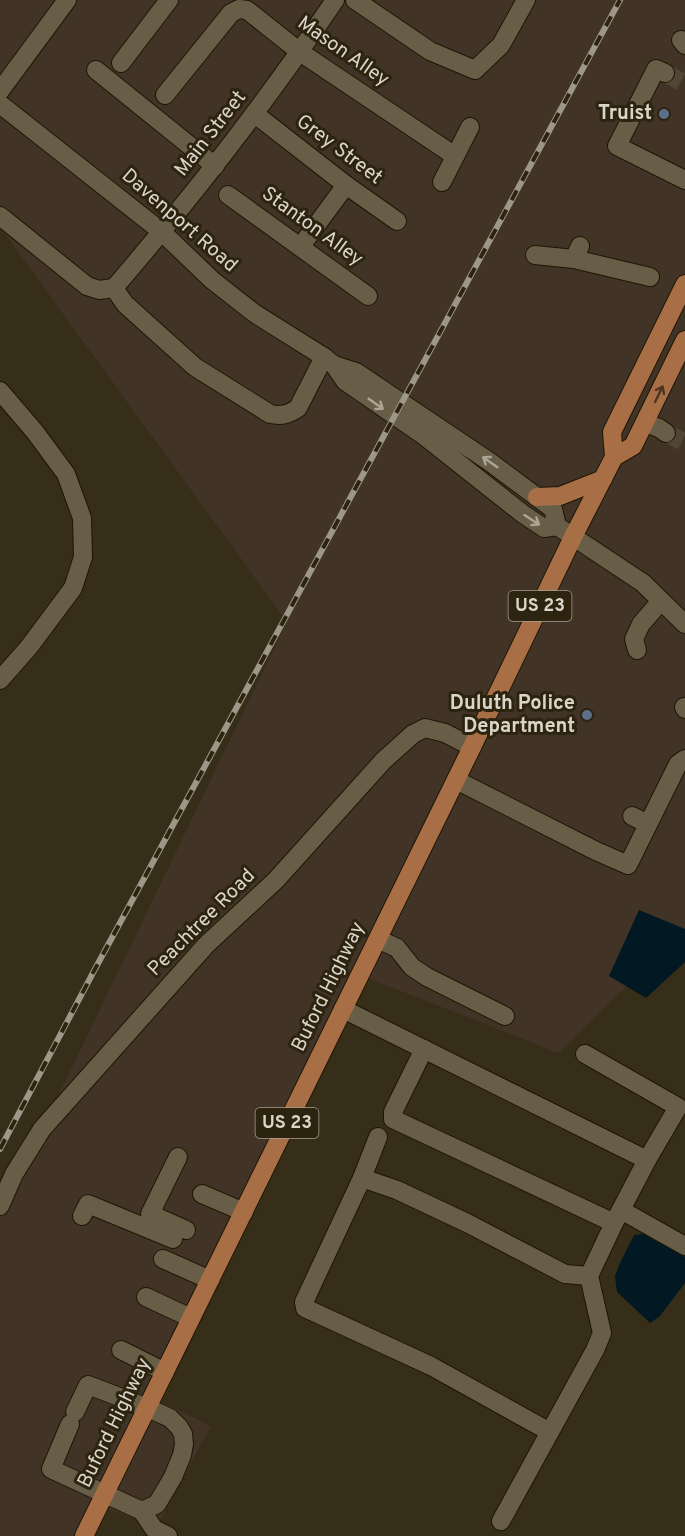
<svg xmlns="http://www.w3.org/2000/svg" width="685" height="1536" font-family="Overpass,sans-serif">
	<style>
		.commercial { fill: #423327 }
		.water { fill: #021823 }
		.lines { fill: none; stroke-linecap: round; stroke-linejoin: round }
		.minor-tunnel { stroke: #4f4733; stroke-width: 18; stroke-dasharray: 18 9; stroke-linecap: butt }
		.minor-casing { stroke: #1e1603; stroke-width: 20 }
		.major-casing { stroke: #1e1603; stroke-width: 20 }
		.minor { stroke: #685e48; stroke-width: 18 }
		.major { stroke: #a86f47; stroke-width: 18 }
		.rail-casing { stroke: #9d9787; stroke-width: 6 }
		.rail { stroke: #2d2410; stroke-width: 4; stroke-dasharray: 11; stroke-linecap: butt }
		.oneway { stroke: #4c371e }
		.oneway2 { stroke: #aca595 }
		.service-dot { fill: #5c6f8a; stroke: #2d2410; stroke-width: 2 }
		.labels { text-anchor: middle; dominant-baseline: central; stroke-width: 6; stroke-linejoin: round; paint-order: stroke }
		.shield { fill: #2d2410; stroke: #a6a091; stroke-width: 1.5 }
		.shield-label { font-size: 18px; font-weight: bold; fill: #dad5c8 }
		.street-label { font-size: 20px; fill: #dad5c8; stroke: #2d2410 }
		.poi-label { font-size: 20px; font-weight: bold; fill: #dad5c8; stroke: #2d2410; text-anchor: end }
	</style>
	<rect width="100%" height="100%" fill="#372e19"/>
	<!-- commercial -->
	<polygon class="commercial" points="0,0 685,0 685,929 558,1053 358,974 156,1399 211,1426 157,1526 101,1507 86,1536 0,1536 0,1213 20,1175 287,622 0,227"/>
	<!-- water -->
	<g class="water">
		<polygon points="639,910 685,929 685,962 646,998 609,976"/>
		<polygon points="644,1234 681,1252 685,1257 685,1283 660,1316 650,1323 617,1292 615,1276 620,1263 634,1235"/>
	</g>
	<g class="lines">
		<!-- minor-tunnel -->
		<g class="minor-tunnel">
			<polyline points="665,73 682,82"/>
			<polyline points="666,433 685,443"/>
		</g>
		<!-- minor casing -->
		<g class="minor-casing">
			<g id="minor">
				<polyline points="355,0 430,51 475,70 501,45 526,0"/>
				<polyline points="681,40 685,45"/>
				<polyline points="121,63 169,0"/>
				<polyline points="96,70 215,166"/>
				<polyline points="665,73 656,69 617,146 685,180"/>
				<polyline points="0,91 67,0"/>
				<polyline points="165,95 231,13 239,9 247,10 300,52 455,156"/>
				<polyline points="0,104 162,232 212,280 254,313 324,357 334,365 345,381 423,435 523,514 544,528 557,526"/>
				<polyline points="255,114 346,185 397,221"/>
				<polyline points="442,182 470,127"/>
				<polyline points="228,195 368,296"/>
				<polyline points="0,216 87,286 99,290 114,288"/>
				<polyline points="301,246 346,185"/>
				<polyline points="535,255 574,259 580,246"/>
				<polyline points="574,259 650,277"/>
				<path d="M114,288C193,196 267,101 335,0"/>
				<path d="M114,288L125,304L195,367L270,414C281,416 288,415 298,408L324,357"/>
				<polyline points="334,365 356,372 490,462 553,509 557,526 643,583 685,624"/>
				<polyline points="0,391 35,432 66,474 82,518 83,557 73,588 29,647 0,680"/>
				<polyline points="645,423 659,428 666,433"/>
				<polyline points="637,650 634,639 641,624 661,601"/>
				<polyline points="684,707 685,709"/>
				<polyline points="456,780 596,851 628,865 678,764 685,759"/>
				<polyline points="632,816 648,824"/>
				<polyline points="378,939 397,948 412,967 427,977 505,1016"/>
				<polyline points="343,1009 647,1160 614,1223 589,1276 602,1333 595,1350 501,1521"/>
				<polyline points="424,1049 393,1112 393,1119 614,1223"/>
				<polyline points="585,1054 678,1107 647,1160"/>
				<polyline points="178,1157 150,1214 186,1230"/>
				<polyline points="362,1178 378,1137"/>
				<polyline points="202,1194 244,1212"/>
				<polyline points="0,1206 14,1174 42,1129 206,945 276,880 383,761 413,734 425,728 445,733 472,747"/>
				<polyline points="621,1210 685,1246"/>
				<polyline points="82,1216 88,1204 173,1239"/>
				<polyline points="163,1259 210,1280"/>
				<polyline points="146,1297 191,1318"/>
				<polyline points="121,1350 165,1372"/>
				<polyline points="75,1412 88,1385 148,1408 170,1418 179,1427 183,1434 184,1444 182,1455 173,1477 157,1504 142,1511"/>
				<polyline points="70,1424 51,1469 142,1511 154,1529 168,1536"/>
				<polyline points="550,1432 431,1366 305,1308 304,1302 362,1178 397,1190 467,1223 565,1274 589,1276"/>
			</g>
		</g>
		<!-- major casing -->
		<g class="major-casing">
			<g id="major">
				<polyline points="614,457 612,432 685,284"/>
				<polyline points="537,497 560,496 603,479"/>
				<polyline points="84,1536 472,747 573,537 614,457 633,446 685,340"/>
			</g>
		</g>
		<!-- minor -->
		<use href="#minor" class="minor"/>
		<!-- major -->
		<use href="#major" class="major"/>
		<!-- rail casing -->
		<g class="rail-casing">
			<polyline id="rail" points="0,1149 95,969 620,0"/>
		</g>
		<!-- rail -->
		<use href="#rail" class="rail"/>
	</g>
	<!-- one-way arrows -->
	<defs><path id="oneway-shaft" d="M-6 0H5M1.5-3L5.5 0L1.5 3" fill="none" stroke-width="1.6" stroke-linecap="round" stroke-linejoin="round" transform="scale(1.5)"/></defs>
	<use class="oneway" href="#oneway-shaft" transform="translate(659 394) rotate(-64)"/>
	<g class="oneway2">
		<use href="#oneway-shaft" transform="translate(376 404) rotate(35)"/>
		<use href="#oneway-shaft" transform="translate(490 462) rotate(-145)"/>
		<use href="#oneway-shaft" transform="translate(532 520) rotate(33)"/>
	</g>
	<!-- markers -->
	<g class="service-dot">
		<circle cx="664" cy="114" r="6"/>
		<circle cx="587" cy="715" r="6"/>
	</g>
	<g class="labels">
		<!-- shield labels -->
		<g class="shield">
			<rect x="508.5" y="591" width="63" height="30" rx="4.5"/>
			<rect x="255.5" y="1108" width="63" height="30" rx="4.5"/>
		</g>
		<g class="shield-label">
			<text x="540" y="606">US 23</text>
			<text x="287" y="1123">US 23</text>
		</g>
		<!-- street labels -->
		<g class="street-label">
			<text transform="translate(343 52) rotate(35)">Mason Alley</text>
			<text transform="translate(211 134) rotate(-52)">Main Street</text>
			<text transform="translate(339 150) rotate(37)">Grey Street</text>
			<text transform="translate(179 221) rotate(41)">Davenport Road</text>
			<text transform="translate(312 227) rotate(36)">Stanton Alley</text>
			<text transform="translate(202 923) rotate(-45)">Peachtree Road</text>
			<text transform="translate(329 987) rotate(-64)">Buford Highway</text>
			<text transform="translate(115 1423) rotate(-64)">Buford Highway</text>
		</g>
		<!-- poi labels -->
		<g class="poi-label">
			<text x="652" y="114">Truist</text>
			<text x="575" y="704">Duluth Police<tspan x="575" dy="23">Department</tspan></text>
		</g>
	</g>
</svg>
